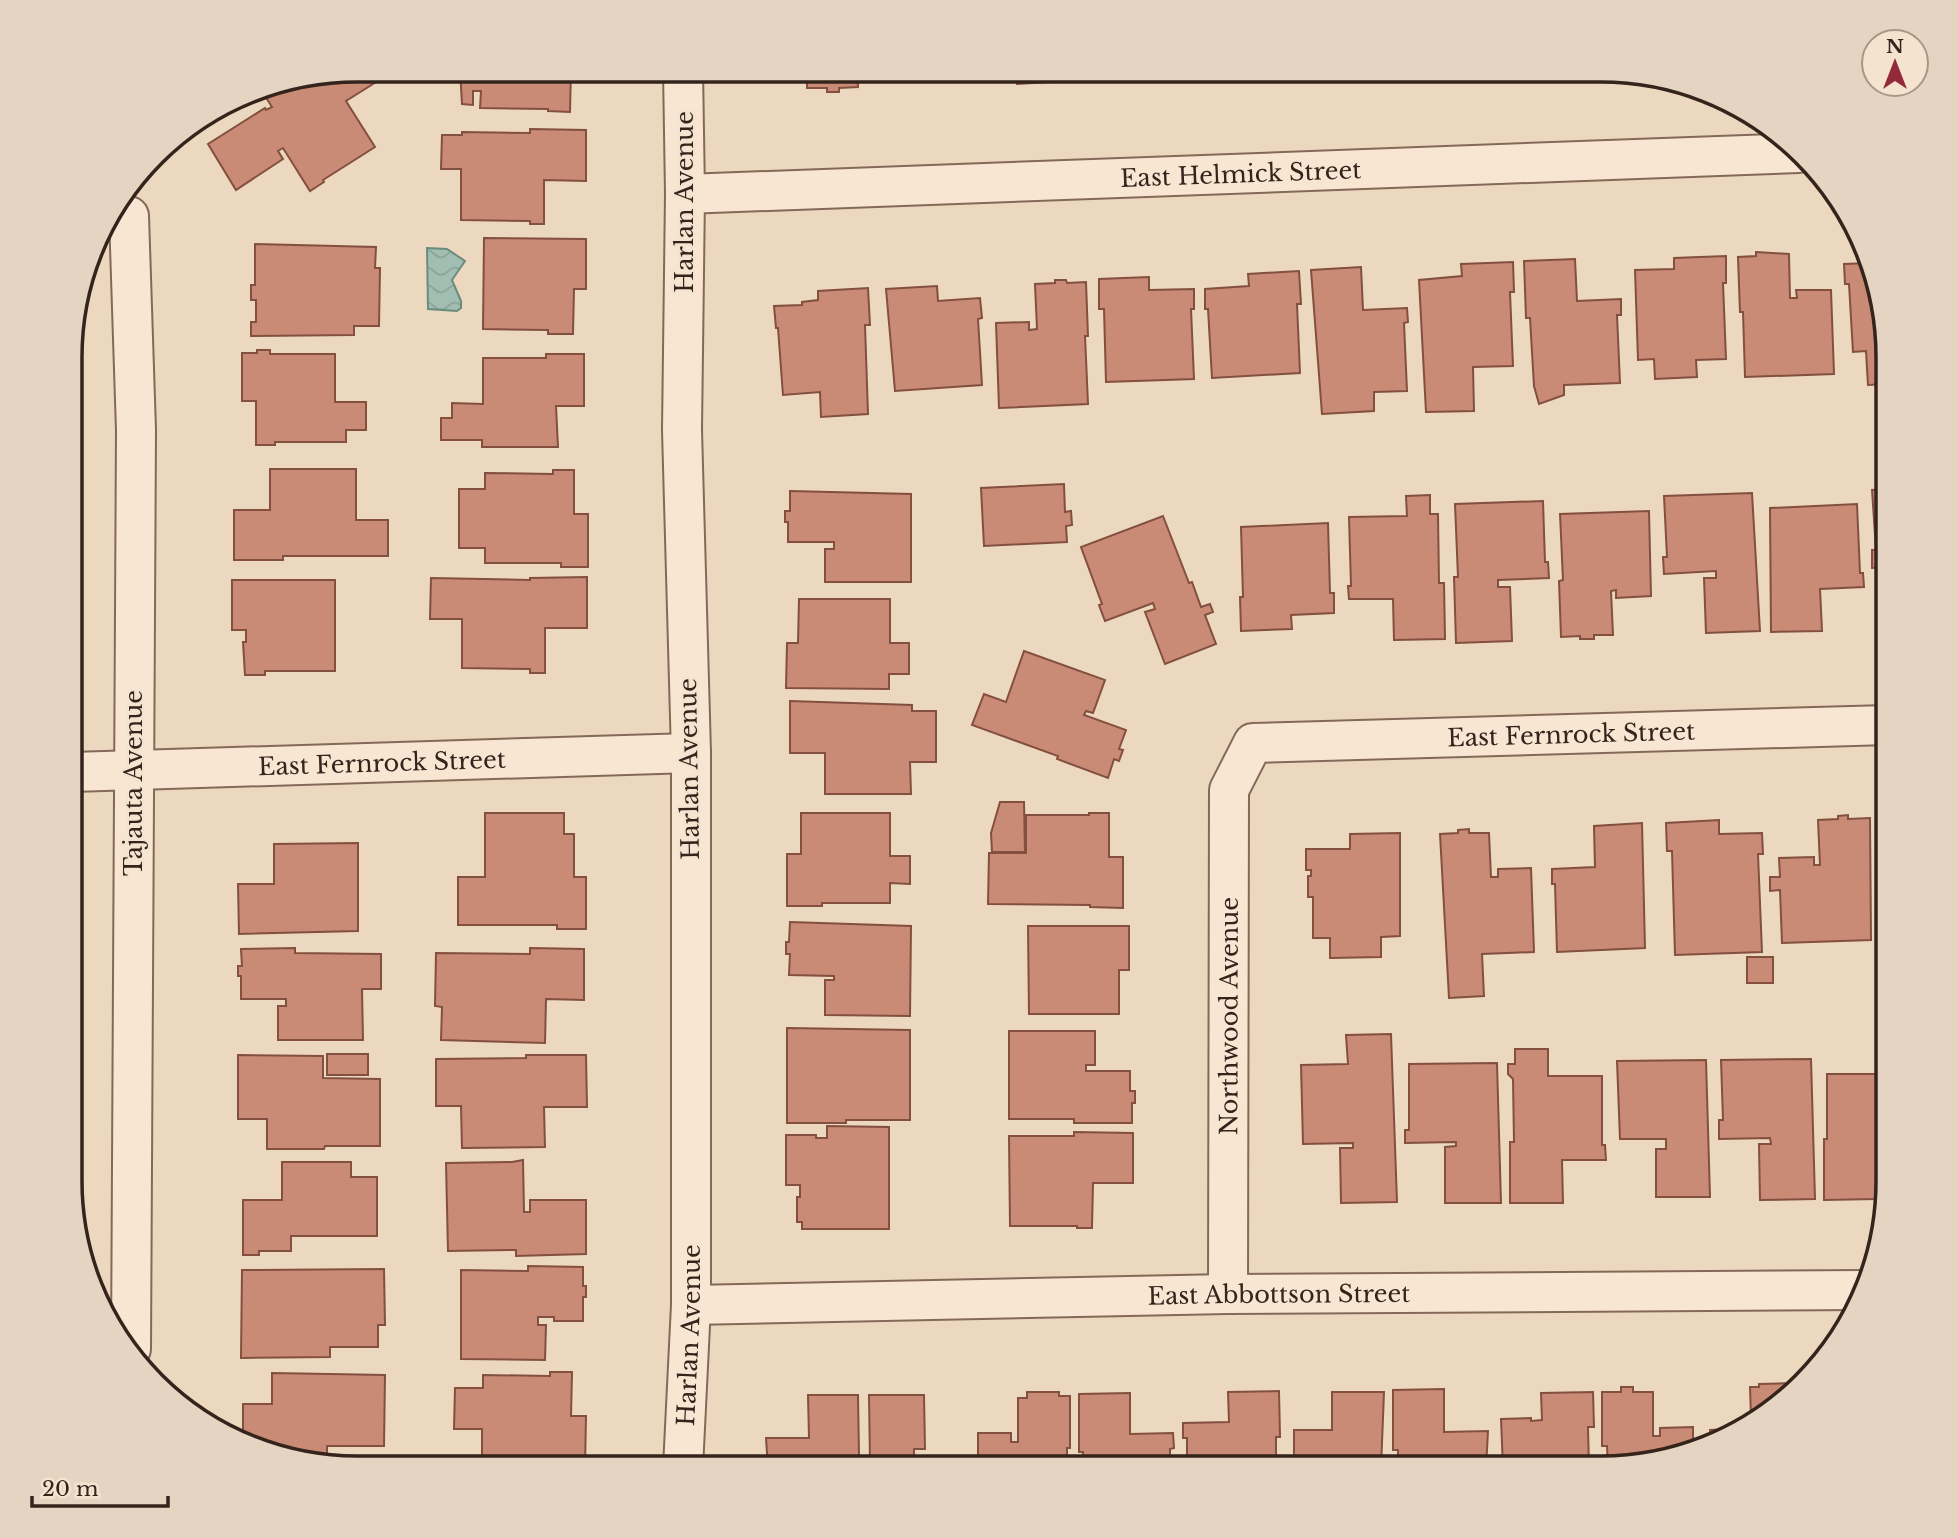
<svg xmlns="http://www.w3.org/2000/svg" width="1958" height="1538" font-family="'Libre Baskerville',serif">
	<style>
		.water { fill: url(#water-waves); stroke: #6a8c7e; stroke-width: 2 }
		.building { fill: #ca8b76; stroke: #834f3f; stroke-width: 2 }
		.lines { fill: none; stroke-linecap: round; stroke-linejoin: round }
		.minor-casing { stroke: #846958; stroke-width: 42 }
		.minor { stroke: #f8e6d2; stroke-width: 38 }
		.labels { text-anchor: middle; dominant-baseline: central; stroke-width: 5; stroke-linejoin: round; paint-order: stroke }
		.street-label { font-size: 24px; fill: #34241c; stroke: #f4e3cf }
		.rim { fill: none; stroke: #34241c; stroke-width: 3.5 }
	</style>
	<defs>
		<pattern id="water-waves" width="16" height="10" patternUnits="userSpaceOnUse" patternTransform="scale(1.75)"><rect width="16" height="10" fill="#a2beb2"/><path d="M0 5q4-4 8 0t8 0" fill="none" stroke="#8ca398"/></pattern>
	</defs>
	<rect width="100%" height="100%" fill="#ecd8bf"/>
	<!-- water -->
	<polygon class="water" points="427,248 447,249 465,261 452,280 461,301 461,308 457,311 428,309"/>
	<!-- building -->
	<g class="building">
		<polygon points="357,70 375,70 381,79 346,101 375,147 323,180 324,182 310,191 283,148 278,151 283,159 236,190 208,144 265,108 266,110 272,107 260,88 266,85 303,79 306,84 318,76"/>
		<polygon points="460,70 571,70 570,112 548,111 548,109 480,108 481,91 473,91 473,105 462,104"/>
		<polygon points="807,70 857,70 858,87 839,88 839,92 827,92 827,88 807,88"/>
		<polygon points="867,70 919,70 920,79 868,82"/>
		<polygon points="976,70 1066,70 1067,81 1017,84 1016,74 1000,75 999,71"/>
		<polygon points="1076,70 1127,70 1127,80 1076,81"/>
		<polygon points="1225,70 1276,70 1276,73 1225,74"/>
		<polygon points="530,129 586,130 586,181 544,180 544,224 530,224 530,221 461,220 461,169 441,169 442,135 462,135 462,132 530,133"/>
		<polygon points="484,238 586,239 586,289 574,289 573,334 548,334 548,330 483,329"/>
		<polygon points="255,244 376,247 375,268 380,268 379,326 354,326 354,335 251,336 251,322 256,322 256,300 251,300 251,285 255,285"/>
		<polygon points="1756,252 1789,254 1790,298 1797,298 1796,290 1831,290 1834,374 1745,377 1743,312 1740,312 1738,257 1756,256"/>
		<polygon points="1726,256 1726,283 1723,283 1726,359 1696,360 1697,377 1655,379 1654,359 1638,360 1635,270 1674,269 1674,258"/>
		<polygon points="1575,259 1577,301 1621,299 1621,315 1617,315 1620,383 1564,385 1564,395 1539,404 1534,386 1530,318 1526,318 1524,261"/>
		<polygon points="1513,262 1514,292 1510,292 1513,366 1473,367 1474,411 1426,412 1419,280 1462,276 1461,264"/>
		<polygon points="1869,263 1888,357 1888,384 1868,385 1866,351 1853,352 1849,284 1845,284 1844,264"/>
		<polygon points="1361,267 1363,310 1407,308 1408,322 1404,323 1407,391 1374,392 1374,411 1322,414 1311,270"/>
		<polygon points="1299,271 1301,304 1297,304 1300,373 1212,378 1208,309 1205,309 1205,289 1249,286 1248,274"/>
		<polygon points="1149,277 1149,290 1194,289 1194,309 1191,309 1194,379 1106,382 1104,309 1099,309 1099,279"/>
		<polygon points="1055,280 1066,280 1067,283 1086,282 1088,336 1085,336 1088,404 999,408 996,323 1029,322 1029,330 1037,329 1035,284 1055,283"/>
		<polygon points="937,286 938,301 980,298 982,318 978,319 982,385 895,391 886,289"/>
		<polygon points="868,288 870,325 865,325 868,414 821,417 820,392 783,395 778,328 776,328 774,306 802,305 802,302 818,300 818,291"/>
		<polygon points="257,350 270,350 270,354 335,354 335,402 366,402 366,430 346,430 346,442 275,442 275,445 256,445 256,401 242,401 242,353 257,353"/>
		<polygon points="546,354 584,354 584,406 556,406 558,447 482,447 482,440 441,440 441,418 452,418 452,403 483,404 483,358 546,358"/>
		<polygon points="270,469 356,469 356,520 388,520 388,556 283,556 283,560 234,560 234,510 270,510"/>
		<polygon points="553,470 574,470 574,514 588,514 588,567 561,567 561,563 485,563 485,548 459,548 459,489 485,489 485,473 553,474"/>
		<polygon points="1064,484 1065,512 1071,511 1072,525 1066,526 1067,542 984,546 981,488"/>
		<polygon points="1888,489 1888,567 1872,568 1872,550 1876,550 1872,490"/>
		<polygon points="790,491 911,494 911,582 825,582 825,549 834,549 834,542 788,542 788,522 785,522 785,511 790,511"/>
		<polygon points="1752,493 1760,631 1706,633 1704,578 1716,578 1716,571 1664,574 1663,557 1667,557 1664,496"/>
		<polygon points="1430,495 1430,514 1438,514 1439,583 1444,583 1445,639 1394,640 1393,599 1349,599 1348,586 1351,586 1349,517 1407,516 1406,496"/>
		<polygon points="1543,501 1545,562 1548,562 1549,578 1498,580 1498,587 1510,587 1512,641 1456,643 1454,577 1458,577 1455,504"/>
		<polygon points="1857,504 1860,573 1863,573 1864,587 1820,589 1822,631 1771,632 1770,508"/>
		<polygon points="1649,511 1651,596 1616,598 1616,590 1611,591 1613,635 1594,635 1594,639 1580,639 1580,636 1561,637 1559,581 1563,580 1560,514"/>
		<polygon points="1163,516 1189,583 1192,582 1201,607 1210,604 1213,612 1205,615 1216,644 1165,664 1145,612 1155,609 1153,603 1105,621 1099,605 1102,604 1081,547"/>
		<polygon points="1328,523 1330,593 1334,593 1334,613 1291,615 1292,629 1241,631 1240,597 1243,597 1241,527"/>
		<polygon points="587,577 587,628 545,628 545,673 530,673 530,669 462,668 462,619 430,619 431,578 530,580 530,578"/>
		<polygon points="232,580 335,580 335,671 265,671 265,675 245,675 243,642 246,642 246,630 232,630"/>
		<polygon points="799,599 890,599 890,643 909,643 909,674 889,674 889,689 786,688 787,643 798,643"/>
		<polygon points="1024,651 1105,680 1093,713 1086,711 1084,715 1126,730 1119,749 1123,750 1119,761 1114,759 1108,778 1057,759 1058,756 972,725 984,694 1006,702"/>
		<polygon points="790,701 912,705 912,711 936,711 936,762 910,762 911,794 825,794 825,753 790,753"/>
		<polygon points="1000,802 1024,802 1025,852 992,852 991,833"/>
		<polygon points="485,813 564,813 564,834 574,834 574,877 586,877 586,929 557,929 557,925 458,925 458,877 485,877"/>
		<polygon points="801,813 890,813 890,856 910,856 910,884 890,883 890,903 822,903 822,906 787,906 787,854 801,854"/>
		<polygon points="1089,813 1109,813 1109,857 1123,857 1123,908 1090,907 1090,905 988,904 989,853 1026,853 1026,815 1089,815"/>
		<polygon points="1848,815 1848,819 1870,818 1871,940 1782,943 1780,890 1770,891 1770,877 1780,877 1779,858 1814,857 1814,865 1820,865 1818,820 1838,819 1838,816"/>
		<polygon points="1719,820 1719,834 1762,833 1763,854 1758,854 1762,952 1675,955 1672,851 1667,851 1666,823"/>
		<polygon points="1642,823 1645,948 1557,952 1555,884 1552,884 1552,869 1595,867 1594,826"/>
		<polygon points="1469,829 1469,833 1489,833 1491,877 1498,877 1498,869 1531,868 1534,952 1482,954 1484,996 1449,998 1440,834 1458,833 1458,830"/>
		<polygon points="1400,833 1400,936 1381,937 1381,957 1330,958 1330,938 1313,938 1313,897 1308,897 1308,876 1311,876 1311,870 1306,870 1306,849 1350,849 1350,834"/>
		<polygon points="358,843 358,931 239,934 238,884 274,884 274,844"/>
		<polygon points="790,922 911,926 910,1016 825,1015 825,980 834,980 834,976 789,975 790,954 786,954 786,942 789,942"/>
		<polygon points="1028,926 1129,926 1129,970 1119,970 1119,1014 1029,1014"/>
		<polygon points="295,948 295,953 381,954 381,989 362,989 363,1040 278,1040 278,1006 286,1006 286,999 241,999 241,976 238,976 238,966 242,966 241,949"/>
		<polygon points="530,948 584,949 584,1000 546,999 545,1043 441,1040 442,1007 435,1006 436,953 530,954"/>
		<rect x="1747" y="957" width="26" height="26"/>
		<polygon points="787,1028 910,1030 910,1120 846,1120 846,1123 787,1123"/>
		<polygon points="1009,1031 1095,1031 1095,1065 1086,1065 1086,1071 1130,1071 1130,1091 1135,1091 1135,1103 1132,1103 1132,1123 1074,1123 1074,1119 1009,1119"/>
		<polygon points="1391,1034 1397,1202 1341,1203 1340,1148 1353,1148 1353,1143 1303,1144 1301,1065 1348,1064 1346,1035"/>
		<polygon points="1515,1049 1548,1049 1548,1076 1602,1076 1602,1145 1605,1145 1606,1160 1562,1160 1563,1203 1510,1203 1510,1142 1514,1142 1513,1079 1508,1074 1508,1064 1515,1064"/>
		<rect x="327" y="1054" width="41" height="21"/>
		<polygon points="238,1055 323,1056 323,1078 380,1079 380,1146 325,1146 324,1149 267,1149 267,1119 238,1119"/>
		<polygon points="526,1055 586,1055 587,1107 544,1107 545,1147 462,1148 461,1106 436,1106 436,1059 526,1058"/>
		<polygon points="1811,1059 1815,1199 1760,1200 1759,1144 1771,1144 1770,1138 1719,1139 1719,1120 1723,1120 1721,1060"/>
		<polygon points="1706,1060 1710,1197 1656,1197 1656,1149 1666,1149 1666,1139 1620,1139 1617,1061"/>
		<polygon points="1497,1063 1501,1203 1445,1203 1445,1147 1456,1146 1456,1142 1405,1143 1405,1130 1409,1130 1409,1064"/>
		<polygon points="1827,1074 1887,1074 1887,1157 1876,1157 1876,1199 1824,1200 1824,1139 1827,1139"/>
		<polygon points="827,1126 889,1127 889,1229 802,1229 802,1222 797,1222 797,1197 800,1197 800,1185 786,1185 786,1135 816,1135 816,1138 827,1138"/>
		<polygon points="1074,1132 1133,1133 1133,1183 1093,1183 1092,1228 1077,1228 1077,1226 1010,1226 1009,1136 1074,1136"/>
		<polygon points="523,1160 524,1212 530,1212 530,1200 586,1200 586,1254 516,1256 516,1250 448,1251 446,1163 512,1162"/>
		<polygon points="282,1162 351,1162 351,1177 377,1177 377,1236 291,1236 291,1251 259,1251 259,1255 243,1255 243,1200 282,1200"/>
		<polygon points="528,1266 583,1267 583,1286 586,1286 586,1297 583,1297 583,1321 554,1321 554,1317 538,1317 538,1325 546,1325 545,1360 461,1359 461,1270 528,1271"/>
		<polygon points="384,1269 385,1325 378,1325 378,1347 330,1347 330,1357 241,1358 242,1270"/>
		<polygon points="550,1372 572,1372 571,1416 586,1416 585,1468 548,1468 548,1464 482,1463 482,1429 454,1429 455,1388 483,1388 483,1375 550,1376"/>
		<polygon points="272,1373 385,1375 384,1446 327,1446 327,1465 243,1444 243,1404 272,1404"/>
		<polygon points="1794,1383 1795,1386 1751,1417 1750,1387 1759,1387 1759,1384"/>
		<polygon points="1621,1387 1633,1387 1633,1392 1653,1392 1653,1436 1660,1436 1660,1428 1693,1427 1693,1450 1608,1467 1607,1446 1602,1446 1602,1392 1621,1392"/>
		<polygon points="1444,1389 1444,1432 1488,1431 1486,1468 1398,1468 1398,1450 1393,1450 1393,1390"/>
		<polygon points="1279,1391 1280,1437 1276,1437 1276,1468 1187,1468 1187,1438 1183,1438 1183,1423 1229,1422 1228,1392"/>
		<polygon points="1027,1392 1059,1392 1059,1396 1070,1396 1070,1448 1067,1448 1067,1468 978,1468 978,1433 1011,1433 1011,1442 1018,1442 1018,1398 1027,1398"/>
		<polygon points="1332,1392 1384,1392 1381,1468 1294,1468 1294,1430 1332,1430"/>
		<polygon points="1593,1392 1594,1427 1588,1427 1589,1468 1503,1468 1501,1419 1531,1418 1531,1421 1542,1420 1541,1393"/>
		<polygon points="1130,1393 1130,1434 1173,1433 1174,1448 1170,1449 1170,1468 1083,1468 1083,1452 1079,1452 1079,1394"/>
		<polygon points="808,1395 858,1395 859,1456 856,1456 856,1468 768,1468 766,1438 809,1438"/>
		<polygon points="869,1395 924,1395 925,1449 914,1449 914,1457 965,1456 965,1468 873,1468 873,1462 870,1462"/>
		<polygon points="1735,1429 1711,1446 1710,1430"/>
	</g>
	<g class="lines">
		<!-- minor casing -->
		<g class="minor-casing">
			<g id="minor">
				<path id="s1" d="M685,194L1799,153"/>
				<polyline points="107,217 129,216 136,430 131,1349"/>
				<path id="s2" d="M72,772L691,753"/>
				<path id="s3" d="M1228,1294L1229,790L1253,743L1888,725"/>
				<path id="s4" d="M691,1305L1228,1294L1866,1290"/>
				<path id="s5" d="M683,1468L691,1305V753L682,430L685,194L683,70"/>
			</g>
		</g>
		<!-- minor -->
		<use href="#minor" class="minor"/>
	</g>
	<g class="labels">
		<!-- street labels -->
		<g class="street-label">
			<text stroke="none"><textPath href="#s1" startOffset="556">East Helmick Street</textPath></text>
			<text transform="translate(684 202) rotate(-90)">Harlan Avenue</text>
			<text stroke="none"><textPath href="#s3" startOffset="875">East Fernrock Street</textPath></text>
			<text stroke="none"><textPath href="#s2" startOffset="310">East Fernrock Street</textPath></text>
			<text transform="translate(689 769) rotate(-91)">Harlan Avenue</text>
			<text transform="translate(133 783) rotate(-90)">Tajauta Avenue</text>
			<text stroke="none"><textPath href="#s3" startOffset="278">Northwood Avenue</textPath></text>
			<text stroke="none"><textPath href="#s4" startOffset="588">East Abbottson Street</textPath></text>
			<text stroke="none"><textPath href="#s5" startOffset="133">Harlan Avenue</textPath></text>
		</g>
	</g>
	<!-- crop -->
	<path d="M0 0H1958V1538H0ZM357 82H1601A275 275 0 0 1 1876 357V1181A275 275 0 0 1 1601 1456H357A275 275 0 0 1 82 1181V357A275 275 0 0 1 357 82Z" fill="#e5d4c1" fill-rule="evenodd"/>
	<path class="rim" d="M357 82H1601A275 275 0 0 1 1876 357V1181A275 275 0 0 1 1601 1456H357A275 275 0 0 1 82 1181V357A275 275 0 0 1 357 82Z"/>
	<!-- north arrow -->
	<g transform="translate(1895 63)"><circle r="33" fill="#f4e3cf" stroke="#a79787" stroke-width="2"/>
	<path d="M0-5L12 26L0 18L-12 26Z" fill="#922a3b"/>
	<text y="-10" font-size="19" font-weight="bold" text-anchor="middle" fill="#34241c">N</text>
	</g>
	<!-- scale -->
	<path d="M32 1496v10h136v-10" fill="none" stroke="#34241c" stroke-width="3.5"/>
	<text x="42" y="1496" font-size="21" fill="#34241c" stroke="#f4e3cf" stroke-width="5" paint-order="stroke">20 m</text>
</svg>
